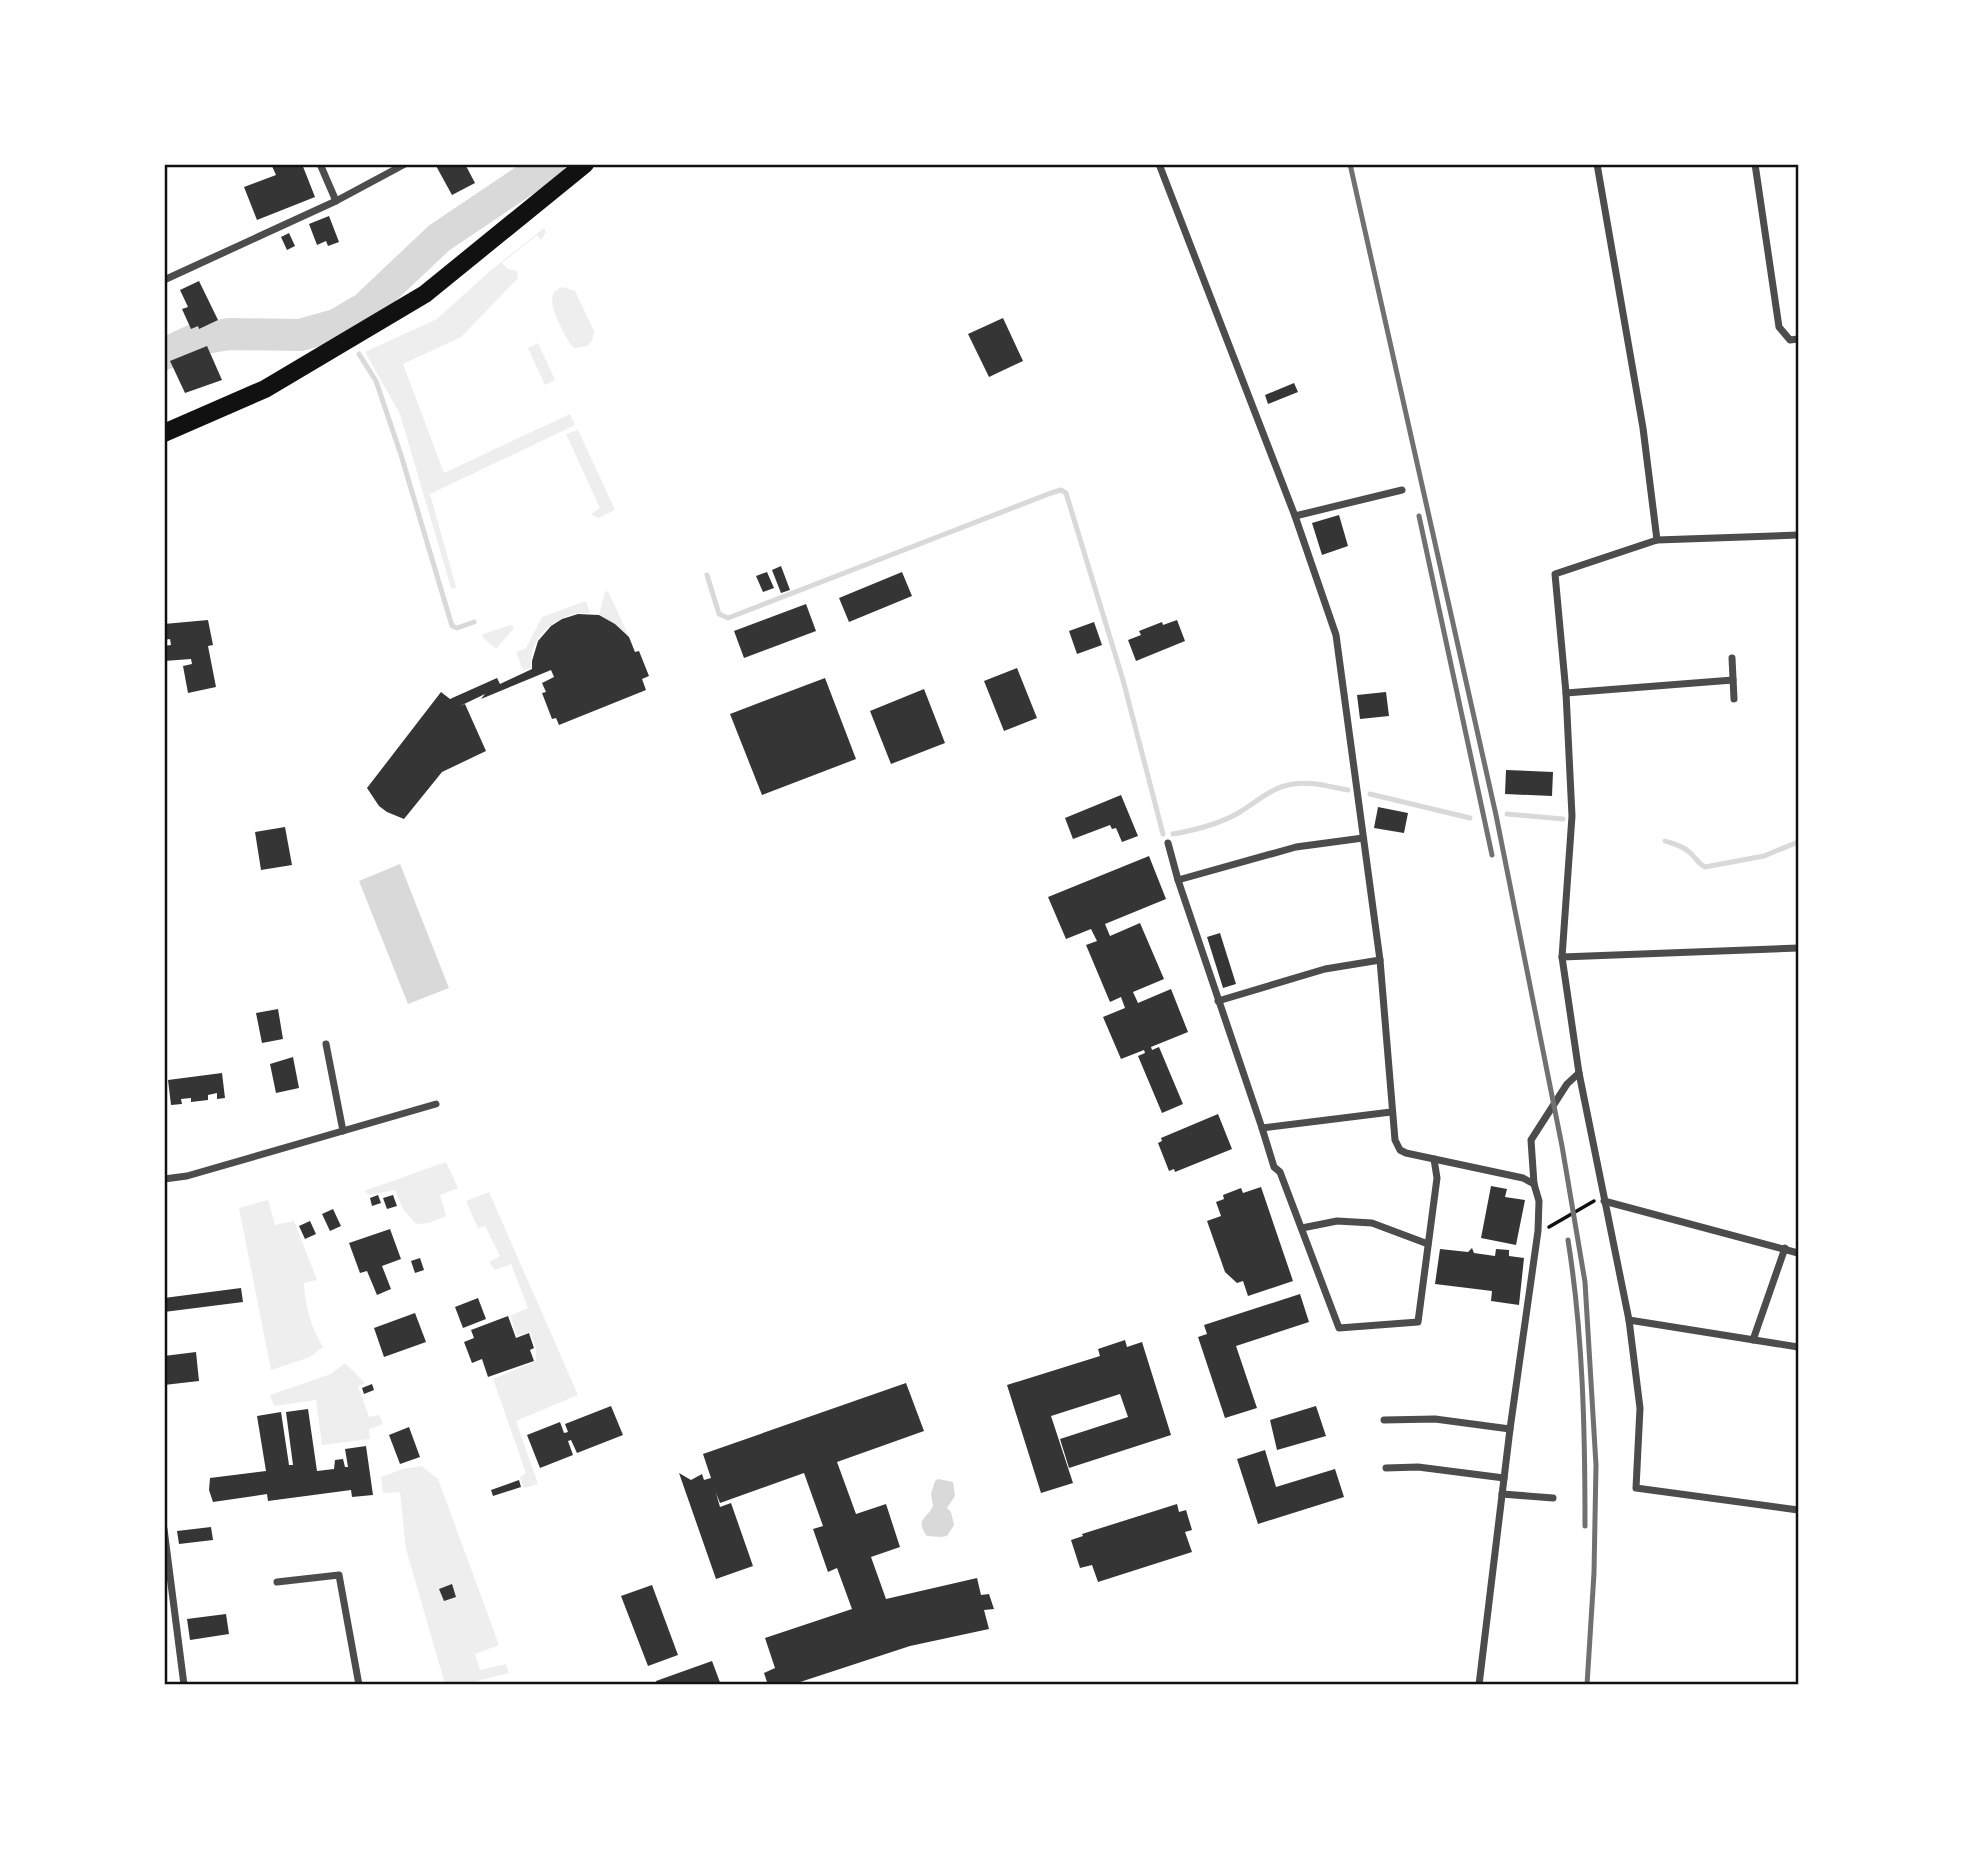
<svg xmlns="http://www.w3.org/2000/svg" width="1963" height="1849" font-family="Roboto,sans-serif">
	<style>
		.green { fill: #eee }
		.water { fill: #d9d9d9 }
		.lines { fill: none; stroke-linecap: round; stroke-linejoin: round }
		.stream { stroke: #d9d9d9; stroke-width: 5 }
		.river { stroke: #d9d9d9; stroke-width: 32 }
		.building { fill: #353535 }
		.path { stroke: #111; stroke-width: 3.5 }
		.minor { stroke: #4c4c4c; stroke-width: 7 }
		.primary { stroke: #111; stroke-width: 18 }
		.rail { stroke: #707070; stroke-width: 5 }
		.neatline { fill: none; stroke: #111; stroke-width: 2.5 }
	</style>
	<rect width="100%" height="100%" fill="#fff"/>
	<!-- green -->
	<g class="green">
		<polygon points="544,228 546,232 541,240 537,235 502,263 508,269 517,271 518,278 467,331 461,337 403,364 444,473 570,414 575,425 430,494 456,587 454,589 451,588 400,414 365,352 437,319 490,271"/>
		<path d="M563,287L575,291L594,331L592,341L587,346L574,348L570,344C563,329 538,293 563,287Z"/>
		<polygon points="538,343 555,380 545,385 528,348"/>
		<polygon points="578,430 615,510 598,518 591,514 600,508 566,434"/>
		<polygon points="608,591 629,637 615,624 599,615 605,592"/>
		<path d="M586,601L590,613C560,611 528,634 531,668L523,670L516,652L526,648L542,617Z"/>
		<polygon points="511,625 514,628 496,649 482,637 483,634"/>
		<polygon points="446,1162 458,1188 440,1195 446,1216 429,1223 416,1224 403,1209 395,1190 369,1195 364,1191"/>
		<polygon points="489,1192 578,1395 516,1421 538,1484 524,1488 520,1477 526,1473 493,1379 536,1361 536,1348 530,1332 517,1336 510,1316 528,1308 511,1264 495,1270 489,1262 500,1256 485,1226 478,1228 466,1201"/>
		<path d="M268,1200L275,1225L294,1221L317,1280L304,1283C305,1307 311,1327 323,1347L310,1357L271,1370L239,1208Z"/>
		<polygon points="345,1363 365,1383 358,1386 369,1417 379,1415 383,1424 369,1429 370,1439 322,1445 316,1400 274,1406 270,1395 331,1374"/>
		<polygon points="421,1466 438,1479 499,1645 475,1654 480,1670 506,1664 509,1673 465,1684 445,1684 406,1549 400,1492 383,1493 381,1477 403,1469"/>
	</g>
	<!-- water -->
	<g class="water">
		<polygon points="400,864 449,988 408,1004 359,881"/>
		<path d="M938,1479L953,1482L955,1496L947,1508L951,1512L954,1525L947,1536L941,1537L927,1536C914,1519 928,1518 933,1506L931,1494L935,1481Z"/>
	</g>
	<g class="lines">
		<!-- stream -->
		<g class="stream">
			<polyline points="359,354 376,381 401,455 452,626 457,628 474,622"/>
			<polyline points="707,575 719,614 728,618 1051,493 1061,490 1066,493 1123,680 1163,834"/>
			<polyline points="1370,794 1470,818"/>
			<polyline points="1507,814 1563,819"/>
			<path d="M1173,834C1196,830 1220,824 1240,812C1258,801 1272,787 1293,784C1311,781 1330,787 1348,790"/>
			<path d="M1665,841C1674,844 1681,845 1688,851C1695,856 1697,863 1705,867L1764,856L1798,842"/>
		</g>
		<!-- river -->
		<polyline class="river" points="164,354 194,340 229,334 300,335 336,325 365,308 439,238 549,164"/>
	</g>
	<!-- building -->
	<g class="building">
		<polygon points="271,164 302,164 315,197 257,220 244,187 276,175"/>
		<polygon points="435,164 465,164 475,183 452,195"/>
		<polygon points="329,216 339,242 328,246 326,241 317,245 309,224"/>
		<polygon points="289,233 295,246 287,250 281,237"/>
		<polygon points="199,281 218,320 199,329 198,326 191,329 182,309 188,307 180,290"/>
		<polygon points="1003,318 1023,361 989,377 968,334"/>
		<polygon points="207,346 222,380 185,393 170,361"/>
		<polygon points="1294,383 1298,392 1268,404 1265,395"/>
		<polygon points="1339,515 1348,546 1322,555 1312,523"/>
		<polygon points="781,566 790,590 781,593 772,570"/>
		<polygon points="767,572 774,588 763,592 756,576"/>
		<polygon points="902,572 912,596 849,622 839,598"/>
		<polygon points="806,604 816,631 744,658 734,631"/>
		<polygon points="578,614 599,615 615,624 629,637 635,652 639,651 649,676 642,679 646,690 559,725 556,718 552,719 542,693 546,692 542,683 554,677 551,670 481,699 485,694 460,706 465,704 486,751 442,772 404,819 387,812 379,806 367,788 441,692 450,699 497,678 500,684 532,669 532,661 538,641 551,626 562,619"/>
		<polygon points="208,620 213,645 208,646 216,687 188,693 183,666 192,664 191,659 164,661 164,646 171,645 170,639 164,640 164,624"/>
		<polygon points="1177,620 1185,641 1136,661 1128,640 1141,635 1139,631 1162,622 1163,625"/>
		<polygon points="1094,622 1102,645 1077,654 1069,631"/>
		<polygon points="1017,668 1037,718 1004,731 984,681"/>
		<polygon points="825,678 856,759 762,795 730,714"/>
		<polygon points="924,689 945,743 891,764 870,711"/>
		<polygon points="1386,692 1389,716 1360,719 1357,695"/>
		<polygon points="1506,770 1553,772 1552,796 1505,794"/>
		<polygon points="1121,795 1138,836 1122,842 1116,828 1112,829 1110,825 1073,839 1065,818"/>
		<polygon points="1378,807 1408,813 1404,833 1374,828"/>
		<polygon points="285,827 292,865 261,870 255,832"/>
		<polygon points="1149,856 1166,899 1105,924 1110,936 1140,923 1164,979 1133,992 1138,1003 1171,989 1188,1032 1151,1047 1152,1050 1159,1047 1183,1104 1162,1113 1138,1056 1145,1053 1144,1050 1121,1059 1103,1017 1125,1008 1121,997 1110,1002 1086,945 1097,941 1091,929 1066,939 1048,897"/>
		<polygon points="1220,933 1236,984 1223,988 1207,937"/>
		<polygon points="278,1009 283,1039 262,1043 256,1013"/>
		<polygon points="293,1057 299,1088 276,1093 270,1064"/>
		<polygon points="222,1073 225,1098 217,1099 217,1093 208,1095 208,1100 191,1102 191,1098 181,1099 182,1104 171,1105 168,1080"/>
		<polygon points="1218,1114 1232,1149 1175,1172 1174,1169 1169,1171 1158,1143 1162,1141 1161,1138"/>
		<polygon points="1491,1186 1507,1189 1505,1197 1525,1200 1516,1245 1481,1238"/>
		<polygon points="1261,1187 1293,1281 1248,1296 1243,1281 1237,1283 1225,1272 1207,1221 1221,1216 1216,1202 1224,1199 1223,1195 1241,1188 1243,1193"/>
		<polygon points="378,1195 381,1203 372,1206 370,1198"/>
		<polygon points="393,1195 397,1206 387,1209 383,1198"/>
		<polygon points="333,1209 341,1226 330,1231 322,1214"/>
		<polygon points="310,1221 316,1234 305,1239 299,1226"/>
		<polygon points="390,1229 401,1259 382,1266 391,1289 377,1295 367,1271 360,1273 349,1243"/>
		<polygon points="1472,1248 1474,1253 1495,1256 1496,1249 1509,1250 1509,1256 1524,1258 1519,1305 1491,1301 1492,1291 1435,1284 1440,1249 1468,1252"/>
		<polygon points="420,1258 424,1270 415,1273 411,1261"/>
		<polygon points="241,1288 243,1302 164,1312 164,1298"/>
		<polygon points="1300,1294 1309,1322 1236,1346 1257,1408 1225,1418 1198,1337 1207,1334 1204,1325"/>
		<polygon points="478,1298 486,1319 463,1328 455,1307"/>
		<polygon points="415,1313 426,1342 384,1357 374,1328"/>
		<polygon points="508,1316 516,1338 529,1333 534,1348 530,1350 534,1361 488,1377 482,1359 472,1363 464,1342 474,1338 471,1330"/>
		<polygon points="1125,1340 1127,1347 1142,1342 1171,1435 1069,1468 1060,1439 1128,1417 1120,1394 1051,1416 1073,1483 1041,1493 1007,1385 1100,1356 1098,1349"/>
		<polygon points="196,1352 199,1381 164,1385 164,1356"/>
		<polygon points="906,1383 924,1431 837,1462 856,1514 886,1504 900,1547 871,1557 886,1599 977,1578 981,1595 989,1594 994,1609 984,1610 989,1629 910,1646 791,1685 768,1685 764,1673 775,1668 765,1638 852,1609 837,1568 828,1572 813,1529 823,1526 804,1473 720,1503 716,1493 720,1507 731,1503 753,1566 716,1579 679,1473 691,1480 702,1474 704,1480 711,1478 703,1454"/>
		<polygon points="372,1384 374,1390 364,1394 362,1388"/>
		<polygon points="611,1406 623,1435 577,1453 571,1440 568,1441 573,1455 540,1468 527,1435 560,1422 564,1433 568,1432 565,1424"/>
		<polygon points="1316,1406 1326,1436 1277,1450 1270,1420"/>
		<polygon points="308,1409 317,1471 334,1469 335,1460 343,1459 345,1467 348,1467 345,1449 366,1446 373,1495 352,1497 351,1490 268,1501 267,1494 213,1502 209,1490 210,1478 266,1471 257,1416 281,1412 289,1465 293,1465 286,1412"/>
		<polygon points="409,1427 420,1457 400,1464 389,1435"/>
		<polygon points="1265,1450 1276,1487 1335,1469 1344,1497 1258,1524 1237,1459"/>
		<polygon points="519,1480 521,1487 493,1496 491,1490"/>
		<polygon points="1177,1504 1179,1512 1186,1510 1192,1530 1185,1532 1192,1552 1098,1582 1092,1565 1080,1568 1071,1540 1083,1536 1082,1534"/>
		<polygon points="211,1527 213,1540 179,1544 177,1531"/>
		<polygon points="452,1584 456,1597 444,1601 439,1589"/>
		<polygon points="652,1585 678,1655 648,1666 621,1596"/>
		<polygon points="226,1614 229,1634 190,1640 187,1619"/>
		<polygon points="712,1661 721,1685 657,1685 656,1681"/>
	</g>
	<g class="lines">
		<!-- path -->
		<polyline class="path" points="1549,1227 1594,1201"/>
		<!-- minor -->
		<g class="minor">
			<polyline points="320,164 336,201"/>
			<polyline points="1159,164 1295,516 1336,635 1380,960 1395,1140 1400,1150 1406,1153 1523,1178 1534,1184"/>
			<polyline points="1597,164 1643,428 1657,540 1555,574 1566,693 1572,816 1562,957 1579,1073 1629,1320 1640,1408 1636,1488 1798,1510"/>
			<polyline points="1755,164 1779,327 1790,340 1798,339"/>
			<polyline points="164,280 336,201 405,164"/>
			<polyline points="1295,516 1402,490"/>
			<polyline points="1657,540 1798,535"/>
			<polyline points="1732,658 1734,699"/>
			<polyline points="1566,693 1733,680"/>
			<polyline points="1168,843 1178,880 1262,1128"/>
			<polyline points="1178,880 1296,847 1363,838"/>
			<polyline points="1562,957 1798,948"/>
			<polyline points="1218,1001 1325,969 1380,960"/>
			<polyline points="326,1044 343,1131"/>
			<polyline points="1391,1112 1262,1128 1274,1167 1280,1172 1339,1328 1418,1322 1437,1178 1434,1159"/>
			<polyline points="164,1179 187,1176 436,1104"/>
			<polyline points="1604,1201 1798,1253"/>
			<polyline points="1302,1228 1337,1221 1372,1223 1428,1244"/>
			<polyline points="1629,1320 1798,1347"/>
			<polyline points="1753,1340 1785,1248"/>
			<polyline points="1384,1420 1435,1419 1510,1429"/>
			<polyline points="1386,1468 1418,1467 1504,1478"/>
			<polyline points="1502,1494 1553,1498"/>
			<polyline points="164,1529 184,1685"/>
			<polyline points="277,1582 339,1575 359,1685"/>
			<polyline points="1479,1685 1510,1429 1538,1231 1539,1201 1534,1184 1531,1140 1567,1084 1579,1073"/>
		</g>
		<!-- primary -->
		<polyline class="primary" points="164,433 265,389 425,294 585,164"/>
		<!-- rail -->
		<g class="rail">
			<polyline points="1350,164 1496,815 1562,1146 1585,1282 1596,1465 1594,1573 1587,1685"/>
			<polyline points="1419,516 1492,855"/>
			<path d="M1568,1240C1583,1334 1585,1430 1585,1526"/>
		</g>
	</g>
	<!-- border -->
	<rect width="1963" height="1849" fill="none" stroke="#ffffff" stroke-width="332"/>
	<rect x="166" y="166" width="1631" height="1517" class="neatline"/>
</svg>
